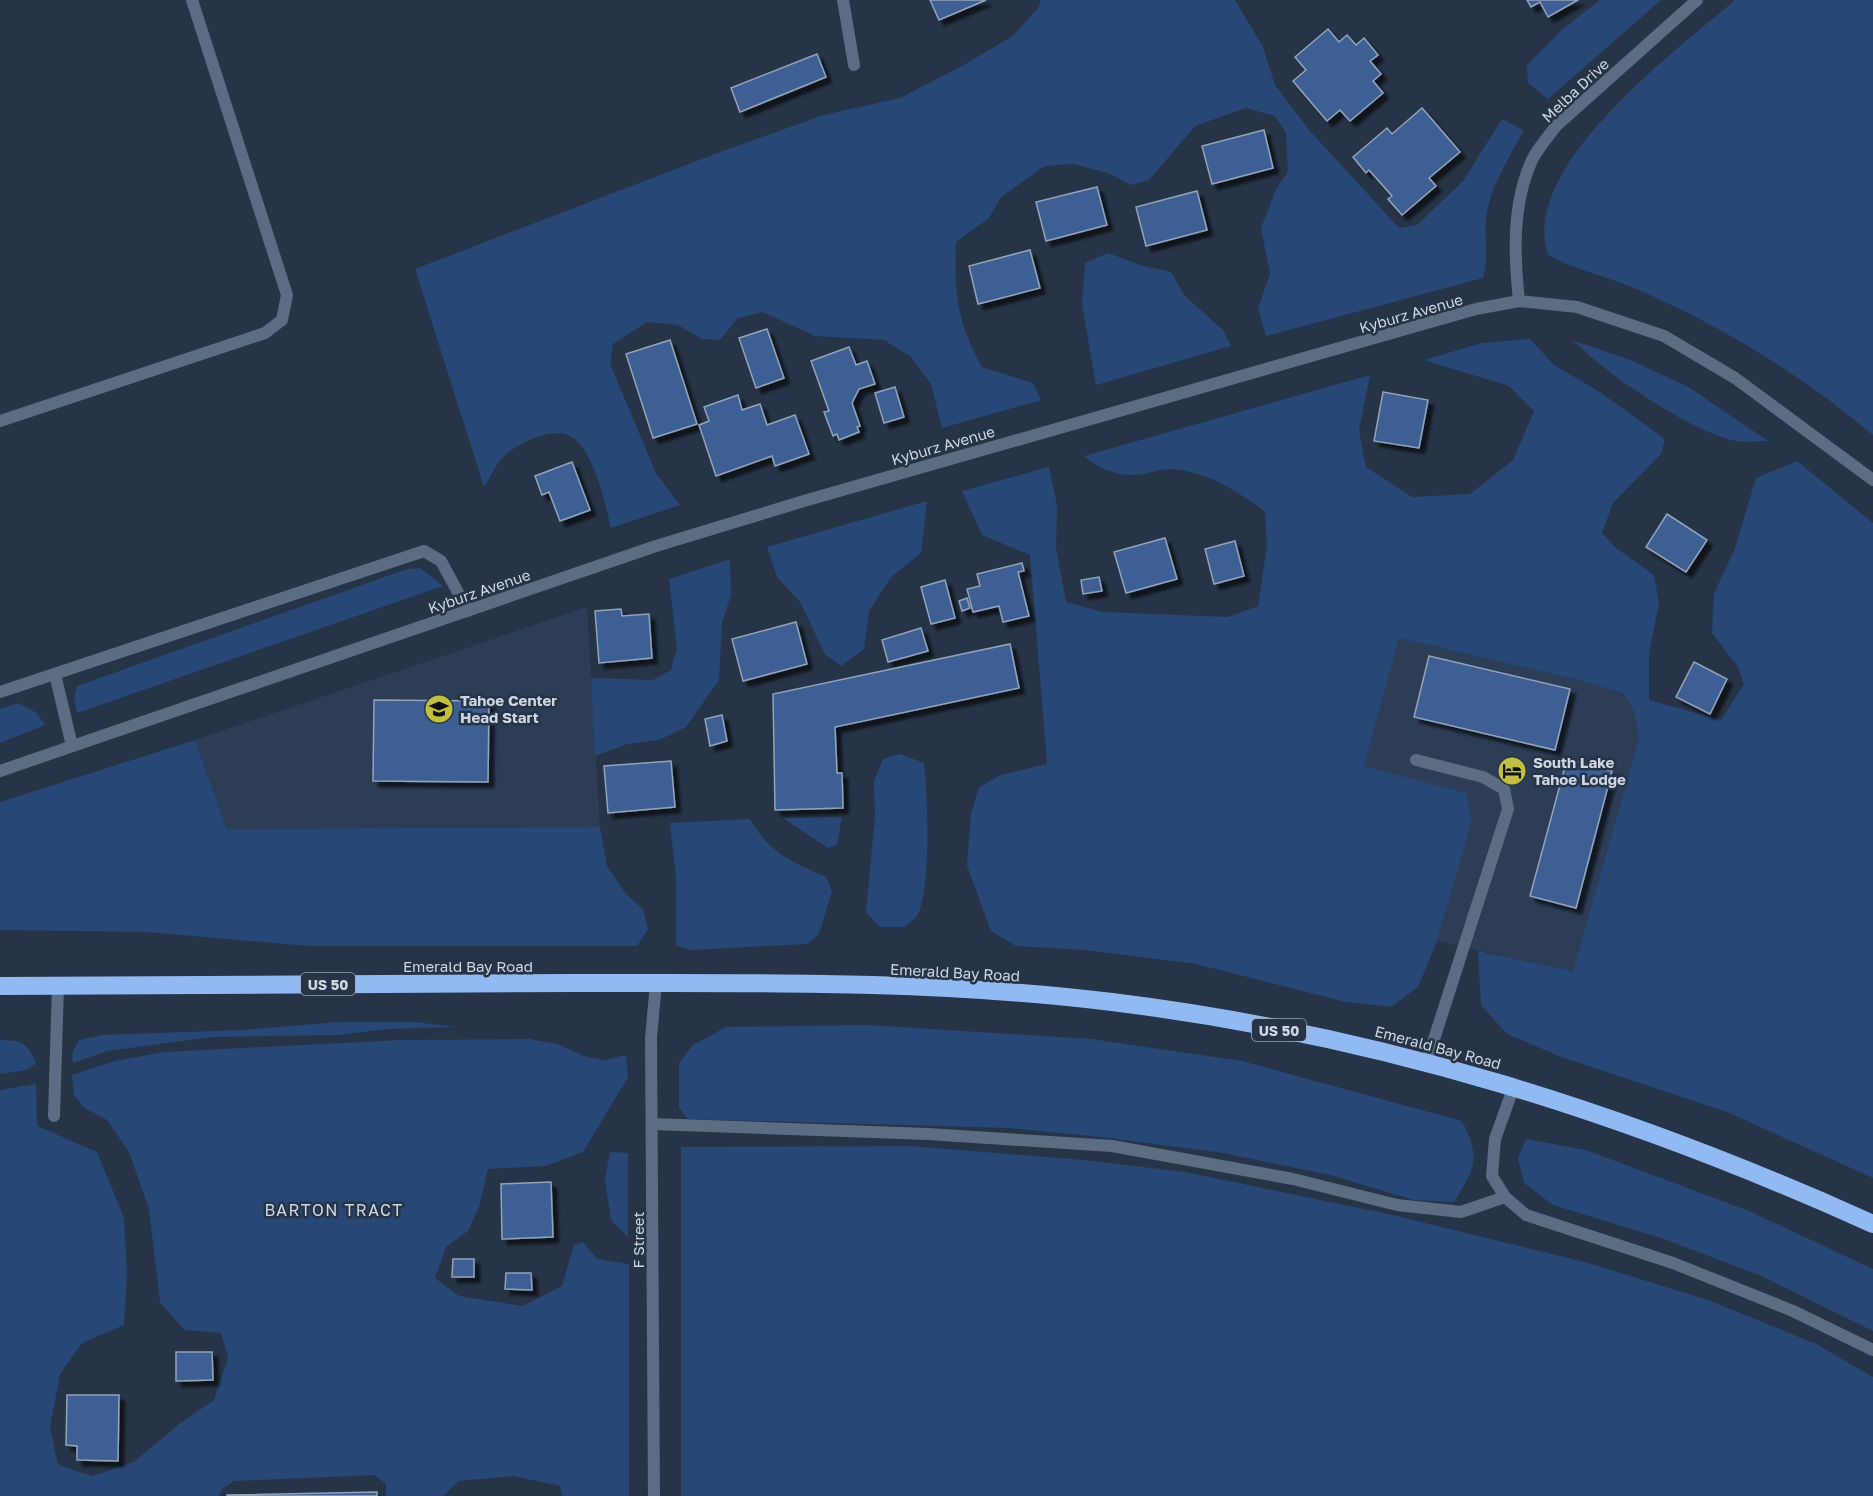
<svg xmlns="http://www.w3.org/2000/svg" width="1873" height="1496" font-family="'Golos Text',sans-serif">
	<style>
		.built { fill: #2d3d56 }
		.green { fill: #274776 }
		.building { fill: #3c5f93; stroke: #93a3ba; stroke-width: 1.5; filter: url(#shadow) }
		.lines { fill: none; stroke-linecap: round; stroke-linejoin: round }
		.lane { stroke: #5c6c83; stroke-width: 12 }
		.street { stroke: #5c6c83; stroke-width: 12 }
		.highway { stroke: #91b9f2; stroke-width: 18 }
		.labels { text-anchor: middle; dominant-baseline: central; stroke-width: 5; stroke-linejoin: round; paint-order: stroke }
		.shield { fill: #273447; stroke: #9ca5b4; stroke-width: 1.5 }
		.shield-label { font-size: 14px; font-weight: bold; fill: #ced6e2 }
		.street-label { font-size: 15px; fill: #ced6e2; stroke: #273447 }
		.poi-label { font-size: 15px; font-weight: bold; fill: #ced6e2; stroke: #273447; text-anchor: start }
		.neighbourhood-label { font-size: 16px; letter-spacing: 1.5px; fill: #ced6e2; stroke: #273447 }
	</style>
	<defs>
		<filter id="shadow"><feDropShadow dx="5.5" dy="5.5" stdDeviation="1.5" flood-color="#0009"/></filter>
	</defs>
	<rect width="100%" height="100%" fill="#273447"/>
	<!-- built -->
	<g class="built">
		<polygon points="587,607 600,827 227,829 195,740"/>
		<polygon points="1399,638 1578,680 1623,693 1634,712 1639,738 1573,971 1437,941 1472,821 1364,766"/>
	</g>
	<!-- green -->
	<g class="green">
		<path d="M1041,0H1235L1263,47L1275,85L1309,130L1399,228L1417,225L1463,181L1502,119L1524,130C1509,158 1490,186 1486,219C1484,239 1489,259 1483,278L1266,336L1258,308L1270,274L1261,228L1276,189L1288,172L1286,133L1275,116L1246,108L1195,126L1149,180L1131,185L1108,173L1073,164L1045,166L1001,197L989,218L956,242C954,292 957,323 982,367L1033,383L1041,400L942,428L931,384L911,357L884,340L815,336L763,312L738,318L720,340L702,339L678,325L647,322L613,344L610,364L656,473L680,505L611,528C604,500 597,463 577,441C560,422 520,442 505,455C496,463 491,477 484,487L415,269L728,149L824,115L900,98L962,66L1014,35L1038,8Z"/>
		<polygon points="1600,0 1661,0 1548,99 1528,83 1527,65 1564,28"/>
		<path d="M1735,0H1873V435C1803,376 1725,328 1641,291C1610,277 1578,271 1548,255C1518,167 1677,50 1735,0Z"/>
		<polygon points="1108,253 1143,266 1171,272 1185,296 1223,330 1231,346 1096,385 1082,304 1085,263"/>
		<path d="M1530,339L1554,365L1600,392L1665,439L1661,454L1613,503L1602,533L1616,548L1654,575L1659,603L1649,653V700L1721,720L1744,684L1738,667L1712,633L1714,594L1735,548L1756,478L1797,461L1873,523V1178L1727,1112L1564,1058L1507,1034L1481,1005L1478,951L1573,971L1639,738L1634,712L1623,693L1578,680L1399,638L1364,766L1466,793L1472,821L1437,941L1418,987L1391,1007L1346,1002L1196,964L1085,950L1016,946L991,931L967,866L971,814L979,787L1001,775L1047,764L1030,555L982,535L962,491L1049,467L1057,505L1056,547L1066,602L1103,612L1228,617L1258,606L1267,545L1265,512C1240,492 1205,471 1172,469C1160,469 1147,474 1135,475C1118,476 1096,468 1084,456L1370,375L1359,430L1366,467L1412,497L1470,494L1513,460L1534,411L1509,386L1424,360L1482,343Z"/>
		<path d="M1572,340L1633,361L1690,388L1768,441C1757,441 1742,443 1731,440C1684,427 1607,374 1572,340Z"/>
		<polygon points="927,501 921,553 891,577 869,611 864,649 841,666 825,654 800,602 777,577 767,547"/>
		<polygon points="730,559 731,595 722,623 719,680 686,727 659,740 627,744 595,756 591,678 653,680 671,670 677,648 669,579"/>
		<polygon points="420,568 443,586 77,713 74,697 77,686 407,569"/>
		<polygon points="18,703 37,713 45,725 0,743 0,709"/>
		<polygon points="195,740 227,829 600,827 607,866 626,894 643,909 648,929 637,946 308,946 147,932 0,930 0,802"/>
		<path d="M900,754L924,763C928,794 931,888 918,914C916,919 908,923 904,927H880L866,912L875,816L874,781L883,759Z"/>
		<polygon points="842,817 837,845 828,848 783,818"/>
		<path d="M750,819C770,854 791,861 826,877L832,891L819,934L807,944L690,950L676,945V876L670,823Z"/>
		<polygon points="339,1022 415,1022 456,1027 387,1029 338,1035 212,1037 107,1051 73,1063 72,1053 79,1040 102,1035 242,1030"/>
		<path d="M868,1025L1091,1039L1242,1061L1462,1121C1481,1158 1475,1168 1454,1202L1414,1200L1330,1175L1223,1153L1101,1137L1009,1128L688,1119L679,1108V1063L693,1045L726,1027Z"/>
		<polygon points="530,1039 558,1044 584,1056 604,1060 626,1055 628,1077 583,1152 546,1166 488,1169 479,1207 468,1231 446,1247 435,1278 459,1296 523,1306 562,1286 574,1245 583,1242 597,1259 629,1264 629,1496 562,1496 560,1486 514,1476 459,1481 443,1496 386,1496 386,1484 374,1475 234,1481 222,1489 219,1496 0,1496 0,1090 36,1084 37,1126 97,1152 124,1218 127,1274 124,1325 82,1343 60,1374 50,1427 58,1465 92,1476 134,1462 179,1424 214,1400 228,1358 221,1333 184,1330 160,1302 149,1209 129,1152 107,1120 83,1107 74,1095 72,1075 115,1061 164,1052 400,1040"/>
		<path d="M0,1040C21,1040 28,1043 36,1063L27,1070L0,1074Z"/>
		<polygon points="1526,1139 1586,1150 1749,1211 1873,1269 1873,1331 1759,1275 1664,1239 1553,1205 1524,1183 1518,1158"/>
		<polygon points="911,1146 1084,1160 1185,1172 1388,1214 1585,1262 1708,1300 1816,1344 1873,1377 1873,1496 681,1496 681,1147"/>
		<polygon points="610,1152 628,1153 628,1237 611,1220 605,1179"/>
	</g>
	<!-- building -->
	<g class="building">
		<polygon points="930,0 986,0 939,20"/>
		<polygon points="1527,0 1578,0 1548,17 1540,2 1531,7"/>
		<polygon points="1328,29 1339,42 1347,35 1356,45 1364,38 1378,55 1370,61 1381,74 1373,81 1383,93 1350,121 1340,110 1327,121 1293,81 1306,70 1295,57"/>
		<polygon points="817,54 826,77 740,112 731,88"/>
		<polygon points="1422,108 1460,152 1429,178 1436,186 1402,215 1388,199 1392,196 1369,170 1366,173 1353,157 1387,128 1392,134"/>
		<polygon points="1264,130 1273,168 1212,184 1202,146"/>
		<polygon points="1097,187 1107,225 1046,241 1036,202"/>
		<polygon points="1197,191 1207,230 1146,246 1136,207"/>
		<polygon points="1030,250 1040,288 978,304 969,266"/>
		<polygon points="767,329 784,378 756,388 739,338"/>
		<polygon points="670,340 697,424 653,438 626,354"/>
		<polygon points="849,347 856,365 867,361 875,384 859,389 852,403 860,426 857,427 859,432 839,440 837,434 833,436 824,412 829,411 811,361"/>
		<polygon points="895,387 904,417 884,423 875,393"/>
		<polygon points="1383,392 1428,400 1419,448 1374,441"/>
		<polygon points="738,395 742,410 760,404 767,425 795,415 809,454 775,466 772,456 716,476 699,425 709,421 704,407"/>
		<polygon points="572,462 590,510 560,521 549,492 542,495 535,476"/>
		<polygon points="1667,514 1707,540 1686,572 1646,547"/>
		<polygon points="1165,538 1177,579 1126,593 1114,552"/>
		<polygon points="1235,541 1244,576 1214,584 1205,549"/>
		<polygon points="1022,563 1024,571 1018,572 1029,616 1003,622 999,606 973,612 967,589 980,586 977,574"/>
		<polygon points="1099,577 1102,591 1083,594 1081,580"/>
		<polygon points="945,580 955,618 931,624 921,587"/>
		<polygon points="967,598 970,608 962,611 959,601"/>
		<polygon points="621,609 622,616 649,614 652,658 599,663 595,611"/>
		<polygon points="796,622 807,664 743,681 732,639"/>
		<polygon points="921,628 928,651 888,662 882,640"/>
		<polygon points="1010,644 1019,688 835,727 837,773 842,773 843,808 775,810 773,694"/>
		<polygon points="1429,656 1570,689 1555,750 1414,717"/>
		<polygon points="1694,662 1727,679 1710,714 1676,697"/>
		<polygon points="374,700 489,701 488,782 373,781"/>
		<polygon points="722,715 727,741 710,746 705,719"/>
		<polygon points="1567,759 1612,771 1576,908 1530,896"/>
		<polygon points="671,761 675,807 608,813 604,766"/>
		<polygon points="551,1182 553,1237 502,1239 501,1184"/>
		<polygon points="453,1259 474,1259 474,1277 452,1277"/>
		<polygon points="506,1273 531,1273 532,1290 505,1289"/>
		<polygon points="176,1352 212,1352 213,1380 176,1381"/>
		<polygon points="67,1395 119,1395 118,1461 77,1460 77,1446 66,1445"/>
		<polygon points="377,1492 377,1496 227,1496 227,1495"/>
	</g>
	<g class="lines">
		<!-- lane -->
		<g class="lane">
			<polyline points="843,0 854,65"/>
			<polyline points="1556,126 1697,0"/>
			<polyline points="0,421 265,333 282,320 287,295 192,0"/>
			<polyline points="55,674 72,746"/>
			<polyline points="0,692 424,551 441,561 468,611"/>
			<polyline points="1416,760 1483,777 1504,789 1508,809 1427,1061"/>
			<polyline points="54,1116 58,986"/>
			<polyline points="652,1124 928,1134 1112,1146 1293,1179 1397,1205 1461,1212 1505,1197"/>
		</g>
		<!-- street -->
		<g class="street">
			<path d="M1519,301C1514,255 1512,204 1532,160C1538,148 1548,137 1556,126"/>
			<polyline points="0,771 656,546 804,501 1476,309 1519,301 1577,307 1664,336 1735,378 1873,480"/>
			<polyline points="1514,1086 1495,1139 1492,1176 1505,1197 1526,1215 1673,1263 1793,1311 1873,1350"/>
			<polyline points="654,1496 651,1038 656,983"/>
		</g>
		<!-- highway -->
		<path class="highway" d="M0,986C192,984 384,984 575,983C754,983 934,980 1112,1002C1381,1035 1627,1113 1873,1224"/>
	</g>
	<!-- icons -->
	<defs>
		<g id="school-disc" transform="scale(1.5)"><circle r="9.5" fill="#c1be40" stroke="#273447"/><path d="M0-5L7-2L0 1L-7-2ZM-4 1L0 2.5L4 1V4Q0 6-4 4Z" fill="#111"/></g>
		<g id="hotel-disc" transform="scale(1.5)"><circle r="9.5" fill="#c1be40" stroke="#273447"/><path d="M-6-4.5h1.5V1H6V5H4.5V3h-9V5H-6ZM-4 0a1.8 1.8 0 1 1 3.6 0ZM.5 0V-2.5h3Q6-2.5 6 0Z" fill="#111"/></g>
	</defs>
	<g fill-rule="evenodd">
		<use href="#school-disc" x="439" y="709"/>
		<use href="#hotel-disc" x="1512" y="771"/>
	</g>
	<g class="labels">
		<!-- shield labels -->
		<g class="shield">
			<rect x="301" y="973" width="54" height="22" rx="4.5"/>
			<rect x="1252" y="1019" width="54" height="22" rx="4.5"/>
		</g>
		<g class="shield-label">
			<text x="328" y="984">US 50</text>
			<text x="1279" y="1030">US 50</text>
		</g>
		<!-- street labels -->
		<g class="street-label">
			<text transform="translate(1575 90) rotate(-43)">Melba Drive</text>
			<text transform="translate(1411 313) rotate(-16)">Kyburz Avenue</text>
			<text transform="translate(943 445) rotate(-16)">Kyburz Avenue</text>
			<text transform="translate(479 591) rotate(-19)">Kyburz Avenue</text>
			<text x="468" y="966">Emerald Bay Road</text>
			<text transform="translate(955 972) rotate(3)">Emerald Bay Road</text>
			<text transform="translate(1438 1047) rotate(15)">Emerald Bay Road</text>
			<text transform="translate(638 1240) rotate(-90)">F Street</text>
		</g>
		<!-- poi labels -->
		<g class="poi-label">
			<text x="460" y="700">Tahoe Center<tspan x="460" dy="17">Head Start</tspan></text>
			<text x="1533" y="762">South Lake<tspan x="1533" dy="17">Tahoe Lodge</tspan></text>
		</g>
		<!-- neighbourhood labels -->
		<g class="neighbourhood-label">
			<text x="334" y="1210">BARTON TRACT</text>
		</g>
	</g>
</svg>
